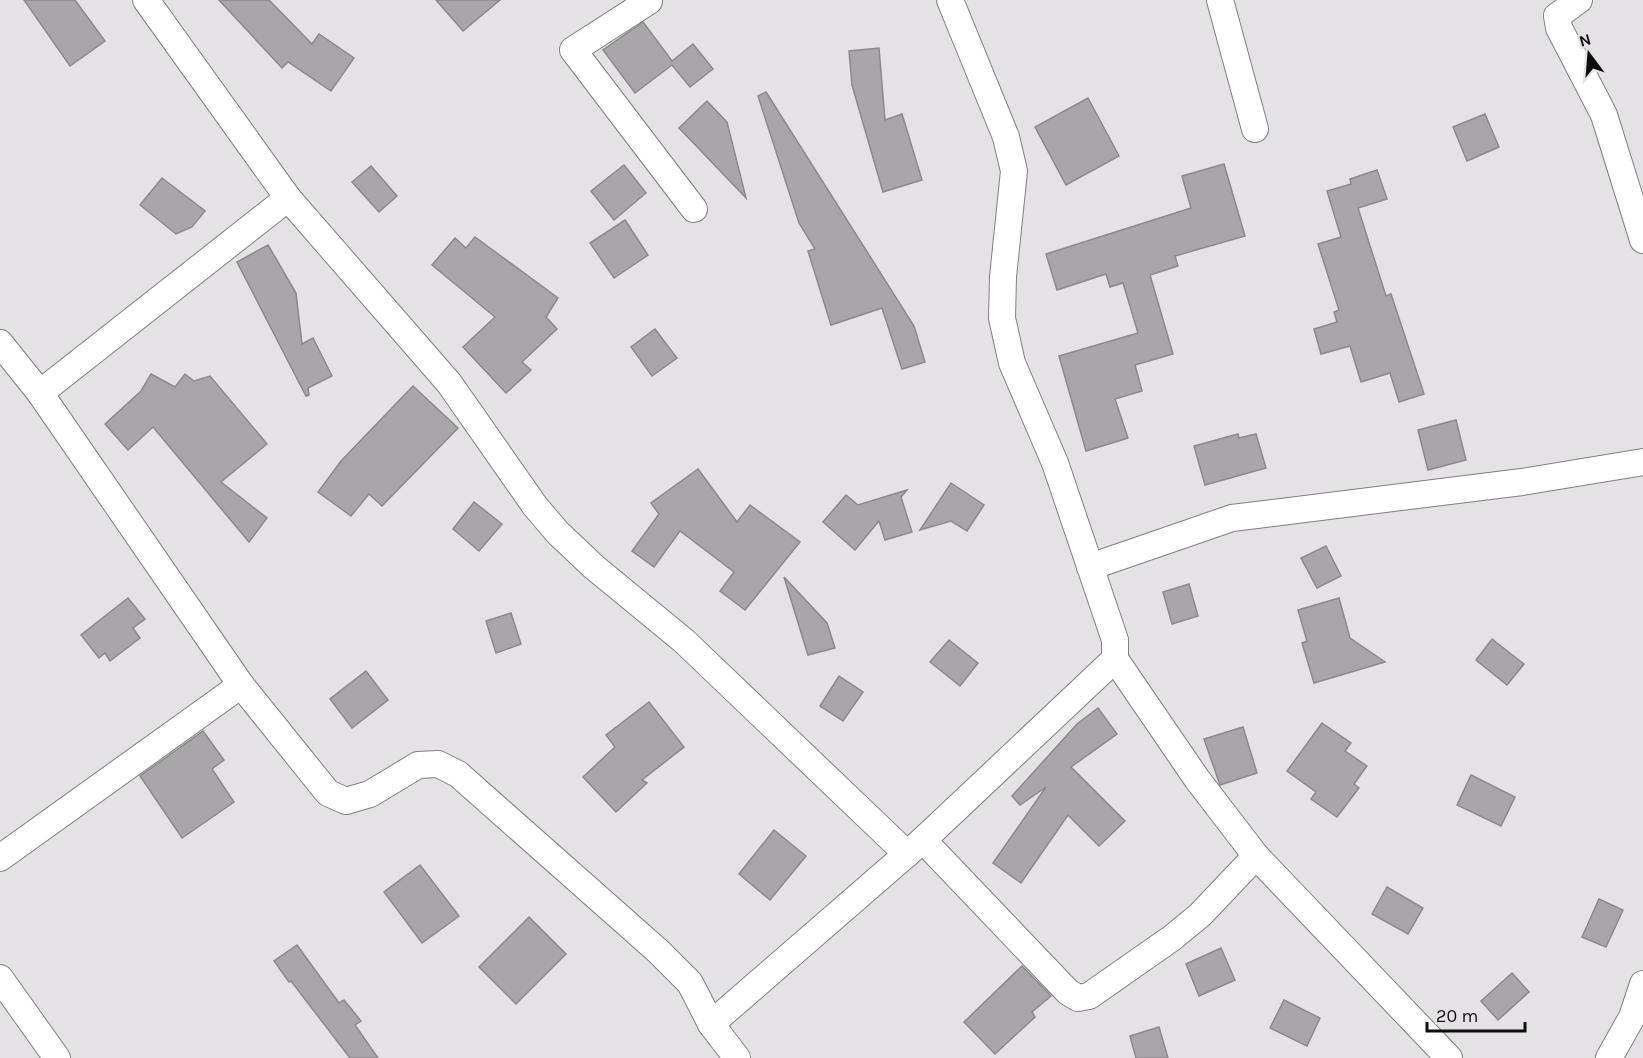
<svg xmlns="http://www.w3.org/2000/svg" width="1643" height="1058" font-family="Karla,sans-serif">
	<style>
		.building { fill: #a8a6a9; stroke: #8b898c; stroke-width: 1.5 }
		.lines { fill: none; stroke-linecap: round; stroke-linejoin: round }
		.minor-casing { stroke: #817f82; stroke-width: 28 }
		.minor { stroke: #fff; stroke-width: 26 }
	</style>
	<rect width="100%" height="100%" fill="#e4e2e5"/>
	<!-- building -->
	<g class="building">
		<polygon points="24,0 75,0 105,41 70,66"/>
		<polygon points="219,0 269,0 312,44 319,34 354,58 331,91 288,62 282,68"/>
		<polygon points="436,0 500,0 463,31"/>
		<polygon points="643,22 672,61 693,44 713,69 690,87 672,65 635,93 603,50"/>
		<polygon points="879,48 885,120 902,114 922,180 883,192 852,85 849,51"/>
		<polygon points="766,92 914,326 925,362 902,369 882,308 831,325 808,251 815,249 799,223 758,96"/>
		<polygon points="1088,98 1119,156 1066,185 1035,127"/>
		<polygon points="707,101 727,122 746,198 679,128"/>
		<polygon points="1485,114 1499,147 1467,161 1453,127"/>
		<polygon points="1224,164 1245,236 1175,256 1178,266 1150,275 1173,354 1135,365 1142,391 1115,399 1128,438 1086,451 1059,356 1138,333 1123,283 1110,287 1106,274 1057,290 1046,254 1191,208 1182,176"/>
		<polygon points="624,165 646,193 614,220 591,191"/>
		<polygon points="371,166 397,196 379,212 352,182"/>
		<polygon points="1377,170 1387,199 1358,208 1386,296 1391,294 1424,394 1399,402 1390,373 1361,382 1350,346 1321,354 1314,329 1337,322 1334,312 1339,310 1318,244 1341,237 1327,191 1351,184 1350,179"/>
		<polygon points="162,178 205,211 192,227 176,234 140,205"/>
		<polygon points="625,220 648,255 614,278 590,243"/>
		<polygon points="475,237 558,298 546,317 557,329 522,362 531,370 506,393 463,347 495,317 432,265 455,238 466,248"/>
		<polygon points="268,245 296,293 302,344 313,338 332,376 308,388 309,395 306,396 237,262"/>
		<polygon points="655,329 677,358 652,376 631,347"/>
		<polygon points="151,374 175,387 185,374 194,381 210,376 267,444 221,482 267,518 249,542 153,427 128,450 105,424 141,391"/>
		<polygon points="413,386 458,428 382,506 369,494 351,516 318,492 341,461"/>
		<polygon points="1456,420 1466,460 1428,470 1418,430"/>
		<polygon points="1238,434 1239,438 1256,434 1266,468 1205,485 1194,446"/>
		<polygon points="698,469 737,522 750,505 800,542 745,610 720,591 734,572 680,531 654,567 632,551 659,514 651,503"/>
		<polygon points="951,483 984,505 967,531 951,521 920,530"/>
		<polygon points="907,490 901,497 912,532 885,540 879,521 855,550 823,522 846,495 858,505"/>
		<polygon points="474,502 502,524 479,551 453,529"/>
		<polygon points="1326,546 1341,576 1317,588 1301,558"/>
		<polygon points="784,577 827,623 835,648 808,655"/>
		<polygon points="1189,584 1198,616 1172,624 1163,592"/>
		<polygon points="128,598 145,619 133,628 140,638 110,661 105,653 99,658 81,635"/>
		<polygon points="1339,598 1350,638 1385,662 1314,683 1302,643 1307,641 1298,610"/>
		<polygon points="511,613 521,644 496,653 486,621"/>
		<polygon points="1492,639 1524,664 1507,685 1476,660"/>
		<polygon points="949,640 978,663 960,686 930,662"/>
		<polygon points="366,671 388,700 352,728 330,699"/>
		<polygon points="839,676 863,692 843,721 820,706"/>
		<polygon points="649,702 684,747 642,780 647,783 616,812 583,777 615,747 606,735"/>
		<polygon points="1098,708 1117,734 1071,767 1125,821 1099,846 1068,815 1021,883 993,863 1046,787 1020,805 1012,796 1077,724"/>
		<polygon points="1322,723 1351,743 1345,751 1367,766 1354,784 1359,788 1337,817 1311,799 1316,792 1287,771"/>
		<polygon points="1243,727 1257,773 1220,785 1204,739"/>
		<polygon points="203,731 224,760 212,769 234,802 182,838 140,776"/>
		<polygon points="1471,775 1515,797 1501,826 1457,805"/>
		<polygon points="774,830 806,856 770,900 739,874"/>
		<polygon points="420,865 459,916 422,943 384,892"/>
		<polygon points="1387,887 1423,908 1408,934 1372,914"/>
		<polygon points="1599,899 1623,910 1606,947 1582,937"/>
		<polygon points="529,917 566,954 516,1004 479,967"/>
		<polygon points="297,945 339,1003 344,1000 361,1021 355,1025 378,1058 350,1058 291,981 289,982 274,961"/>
		<polygon points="1221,948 1235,980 1199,996 1186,964"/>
		<polygon points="1022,966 1051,996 1032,1012 1035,1017 995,1054 964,1022"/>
		<polygon points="1512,973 1529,992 1498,1020 1481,1001"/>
		<polygon points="1284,1000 1320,1018 1307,1046 1270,1028"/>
		<polygon points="1159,1027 1168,1058 1136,1058 1130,1036"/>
	</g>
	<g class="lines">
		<!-- minor casing -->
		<g class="minor-casing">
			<g id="minor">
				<polyline points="146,0 288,198 449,383 535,506 558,533 594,567 684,641 907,854"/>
				<polyline points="950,0 1006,137 1014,171 1003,277 1002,318 1012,363 1055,463 1115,640 1115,659 1197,779 1256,856 1449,1058"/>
				<polyline points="1220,0 1255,129"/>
				<polyline points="1579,0 1557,16 1559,28 1604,115 1643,240"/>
				<polyline points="649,1 573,50 694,209"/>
				<polyline points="0,343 40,393 241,685 328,793 346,801 370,794 418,765 438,764 458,774 658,951 690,983 711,1024 737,1058"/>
				<polyline points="40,393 288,198"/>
				<polyline points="1090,567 1232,518 1522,482 1643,462"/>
				<polyline points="923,840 1068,992 1078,998 1089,996 1172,938 1200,915 1256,856"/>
				<polyline points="0,858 241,685"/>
				<polyline points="0,978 57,1058"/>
				<polyline points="711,1024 923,840 1115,659"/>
				<polyline points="1609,1058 1632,1017 1643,984"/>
			</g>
		</g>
		<!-- minor -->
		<use href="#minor" class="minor"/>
	</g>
	<!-- north arrow -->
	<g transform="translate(1589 54) rotate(344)" stroke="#e4e2e5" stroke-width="4.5" paint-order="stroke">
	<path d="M0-4.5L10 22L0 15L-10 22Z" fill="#0e0e0f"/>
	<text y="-9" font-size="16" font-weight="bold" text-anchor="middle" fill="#0e0e0f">N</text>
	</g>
	<!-- scale -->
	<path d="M1427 1022v9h98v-9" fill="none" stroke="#0e0e0f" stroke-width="3"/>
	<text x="1436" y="1022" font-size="18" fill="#0e0e0f" stroke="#e4e2e5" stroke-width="4.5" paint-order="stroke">20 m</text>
</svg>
